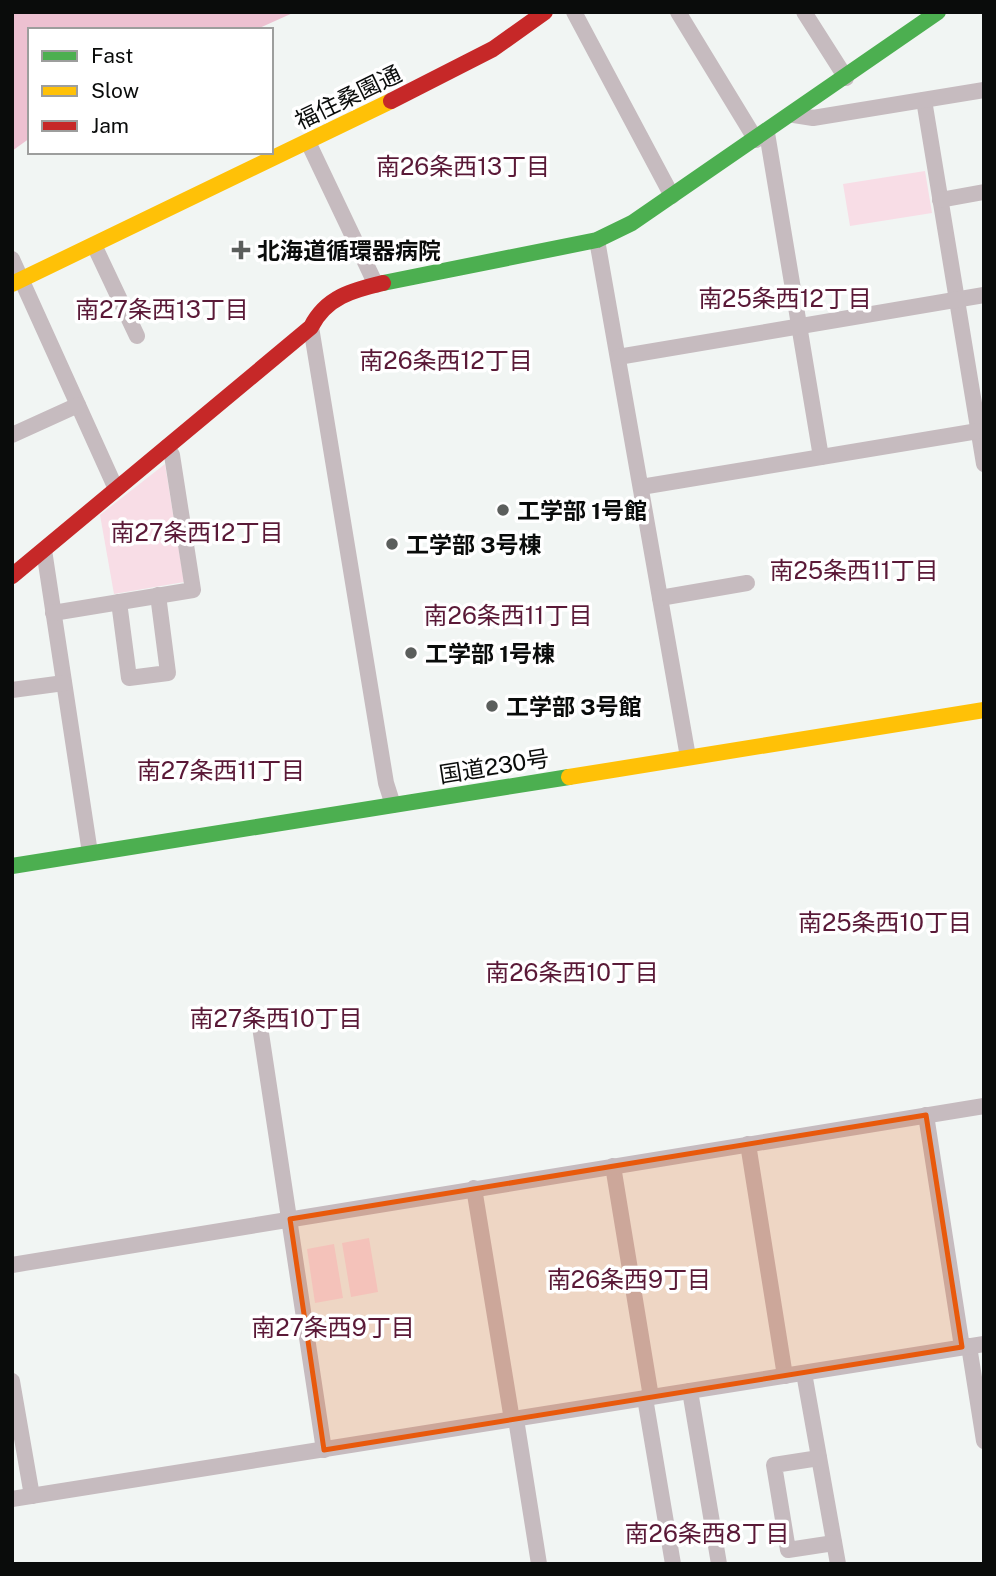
<svg xmlns="http://www.w3.org/2000/svg" width="996" height="1576" font-family="'Public Sans','Noto Sans JP',sans-serif">
	<style>
		.green { fill: #f8dde6 }
		.forest { fill: #edc1d1 }
		.lines { fill: none; stroke-linecap: round; stroke-linejoin: round }
		.street { stroke: #c6bbbf; stroke-width: 16 }
		.fast { stroke: #4caf50; stroke-width: 16 }
		.slow { stroke: #ffc107; stroke-width: 16 }
		.jam { stroke: #c62828; stroke-width: 16 }
		.marked { fill: #e8590c; fill-opacity: 0.2; stroke: #e8590c; stroke-width: 5; stroke-linejoin: round }
		.poi-dot { fill: #5b5e5c; stroke: #fff; stroke-width: 2.5 }
		.labels { text-anchor: middle; dominant-baseline: central; stroke-width: 7; stroke-linejoin: round; paint-order: stroke }
		.street-label { font-size: 23px; fill: #0a0c0b; stroke: #fff }
		.poi-label { font-size: 23px; font-weight: bold; fill: #0a0c0b; stroke: #fff; text-anchor: start }
		.neighbourhood-label { font-size: 24px; fill: #5a1937; stroke: #fff }
	</style>
	<rect width="100%" height="100%" fill="#f1f5f3"/>
	<!-- green -->
	<g class="green">
		<polygon points="925,171 932,213 850,226 843,184"/>
		<polygon points="165,464 184,582 114,594 100,515"/>
		<polygon points="369,1238 378,1292 351,1297 342,1243"/>
		<polygon points="334,1244 343,1298 315,1303 307,1249"/>
	</g>
	<!-- forest -->
	<polygon class="forest" points="12,12 295,12 255,30 30,30 30,138 12,151"/>
	<g class="lines">
		<!-- street -->
		<g class="street">
			<polyline points="574,12 672,196"/>
			<polyline points="678,12 756,140"/>
			<polyline points="804,12 846,78"/>
			<polyline points="924,100 984,464"/>
			<polyline points="794,115 813,118 984,90"/>
			<polyline points="767,133 821,457"/>
			<polyline points="308,142 376,285"/>
			<polyline points="940,200 984,192"/>
			<polyline points="597,240 688,757"/>
			<polyline points="94,245 137,336"/>
			<polyline points="12,259 116,489"/>
			<polyline points="311,327 386,783 393,805"/>
			<polyline points="618,357 984,295"/>
			<polyline points="12,435 78,405"/>
			<polyline points="641,487 978,431"/>
			<polyline points="44,550 90,853"/>
			<polyline points="660,598 747,583"/>
			<polyline points="119,602 129,678 168,673 158,595"/>
			<polyline points="53,613 193,590 172,455 167,447"/>
			<polyline points="12,690 64,683"/>
			<polyline points="259,1020 324,1450"/>
			<polyline points="926,1115 962,1347"/>
			<polyline points="748,1144 785,1376"/>
			<polyline points="613,1166 651,1397"/>
			<polyline points="474,1188 512,1420"/>
			<polyline points="12,1265 984,1106"/>
			<polyline points="969,1346 984,1441"/>
			<polyline points="804,1373 838,1564"/>
			<polyline points="12,1381 32,1496"/>
			<polyline points="690,1391 719,1564"/>
			<polyline points="645,1398 673,1564"/>
			<polyline points="516,1419 539,1564"/>
			<polyline points="819,1458 774,1465 788,1550 834,1543"/>
			<polyline points="12,1499 984,1344"/>
		</g>
		<!-- fast -->
		<g class="fast">
			<polyline points="383,283 597,240 632,223 938,12"/>
			<polyline points="12,866 569,777"/>
		</g>
		<!-- slow -->
		<g class="slow">
			<polyline points="12,284 391,101"/>
			<polyline points="569,777 984,710"/>
		</g>
		<!-- jam -->
		<g class="jam">
			<polyline points="391,101 493,49 545,12"/>
			<path d="M12,576L311,327C326,297 353,290 383,283"/>
		</g>
	</g>
	<!-- marked area -->
	<path class="marked" d="M926,1115L962,1347L324,1450L290,1219Z"/>
	<!-- markers -->
	<g class="poi-dot">
		<path d="M237.5 239.5h7v7h7v7h-7v7h-7v-7h-7v-7h7z"/>
		<circle cx="503" cy="510" r="7"/>
		<circle cx="392" cy="544" r="7"/>
		<circle cx="411" cy="653" r="7"/>
		<circle cx="492" cy="706" r="7"/>
	</g>
	<g class="labels">
		<!-- street labels -->
		<g class="street-label">
			<text transform="translate(348 97) rotate(-26)">福住桑園通</text>
			<text transform="translate(494 766) rotate(-9)">国道230号</text>
		</g>
		<!-- poi labels -->
		<g class="poi-label">
			<text x="257" y="250">北海道循環器病院</text>
			<text x="517" y="510">工学部 1号館</text>
			<text x="406" y="544">工学部 3号棟</text>
			<text x="425" y="653">工学部 1号棟</text>
			<text x="506" y="706">工学部 3号館</text>
		</g>
		<!-- neighbourhood labels -->
		<g class="neighbourhood-label">
			<text x="463" y="166">南26条西13丁目</text>
			<text x="785" y="298">南25条西12丁目</text>
			<text x="162" y="309">南27条西13丁目</text>
			<text x="446" y="360">南26条西12丁目</text>
			<text x="197" y="532">南27条西12丁目</text>
			<text x="854" y="570">南25条西11丁目</text>
			<text x="508" y="615">南26条西11丁目</text>
			<text x="221" y="770">南27条西11丁目</text>
			<text x="885" y="922">南25条西10丁目</text>
			<text x="572" y="972">南26条西10丁目</text>
			<text x="276" y="1018">南27条西10丁目</text>
			<text x="629" y="1279">南26条西9丁目</text>
			<text x="333" y="1327">南27条西9丁目</text>
			<text x="707" y="1533">南26条西8丁目</text>
		</g>
	</g>
	<!-- border -->
	<rect width="996" height="1576" fill="none" stroke="#0a0c0b" stroke-width="28"/>
	<!-- legend -->
	<rect x="28" y="28" width="245" height="126" fill="#ffffff" stroke="#9d9e9d" stroke-width="2"/>
	<rect x="42" y="51" width="35" height="10" fill="#4caf50" stroke="#9d9e9d" stroke-width="2"/>
	<text x="91" y="63" font-size="21" fill="#0a0c0b">Fast</text>
	<rect x="42" y="86" width="35" height="10" fill="#ffc107" stroke="#9d9e9d" stroke-width="2"/>
	<text x="91" y="98" font-size="21" fill="#0a0c0b">Slow</text>
	<rect x="42" y="121" width="35" height="10" fill="#c62828" stroke="#9d9e9d" stroke-width="2"/>
	<text x="91" y="133" font-size="21" fill="#0a0c0b">Jam</text>
</svg>
